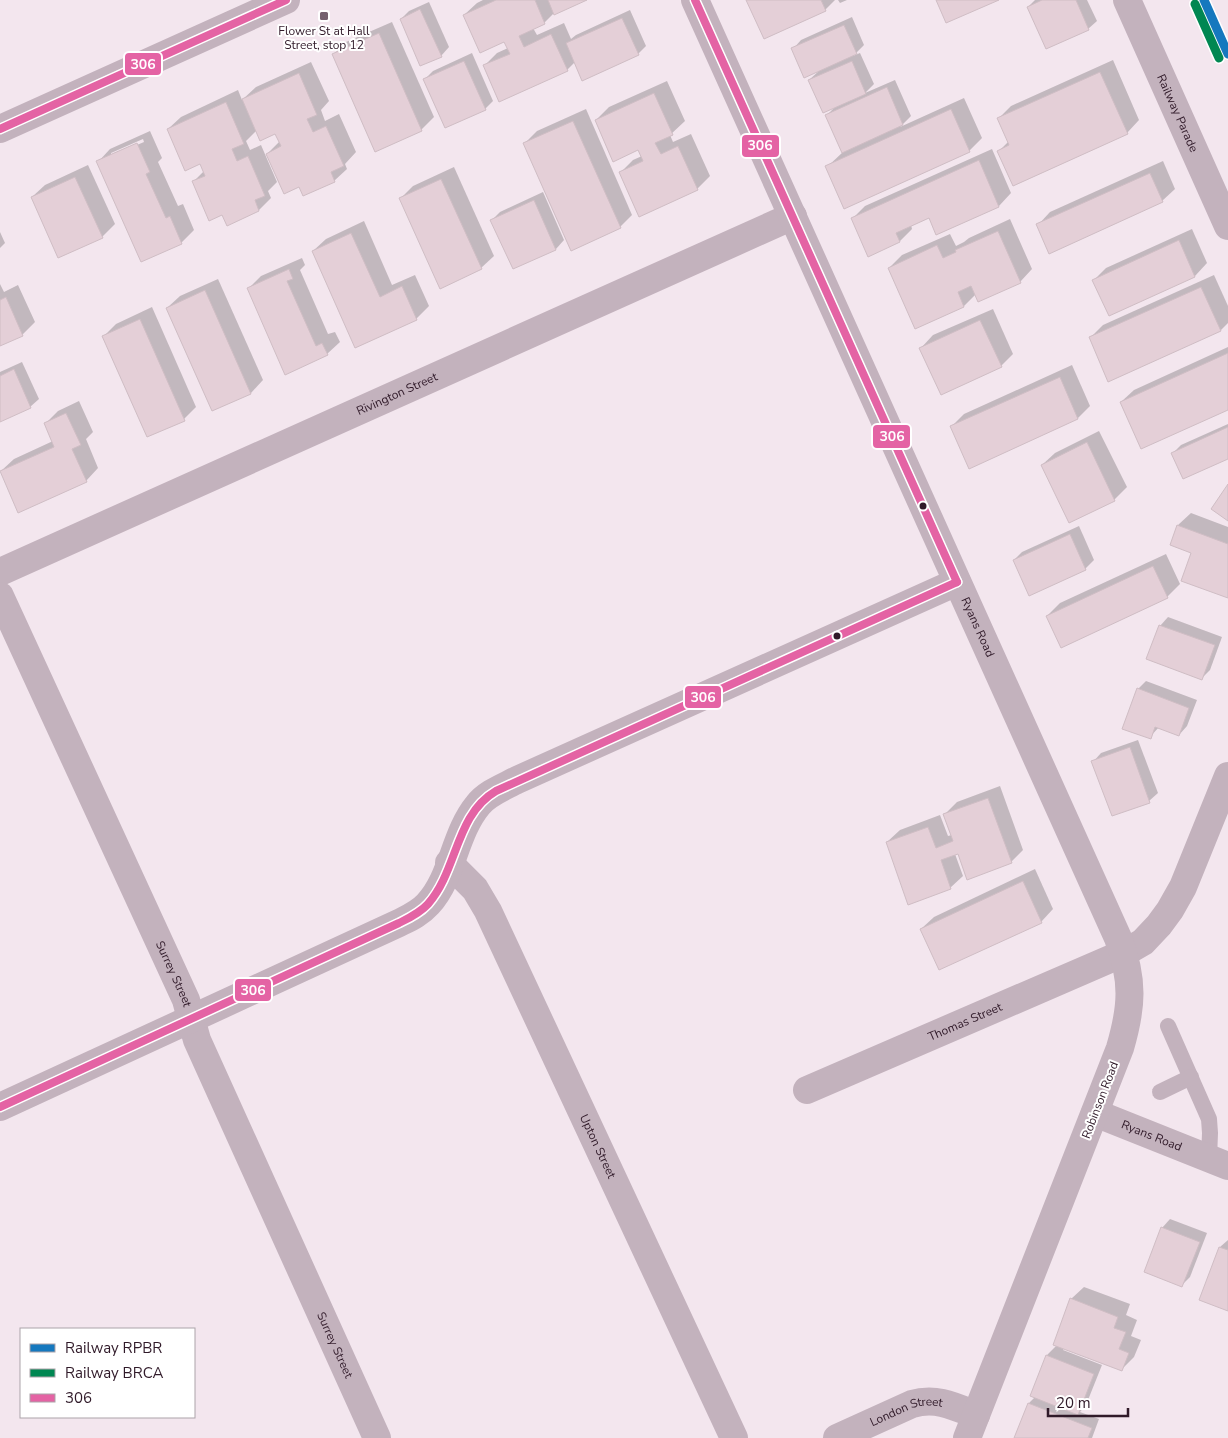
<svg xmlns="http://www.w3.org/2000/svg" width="1228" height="1438" font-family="'Nunito Sans',sans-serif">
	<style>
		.shadow { fill: #0003; fill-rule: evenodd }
		.building { fill: #e4cfd7; stroke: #cfbdc4 }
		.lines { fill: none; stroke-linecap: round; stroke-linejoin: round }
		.service { stroke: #c3b2bd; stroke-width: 16 }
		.minor { stroke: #c3b2bd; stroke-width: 28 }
		.tertiary { stroke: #c3b2bd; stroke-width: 28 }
		.bus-1-casing { stroke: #fff; stroke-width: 11 }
		.bus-1 { stroke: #e463a4; stroke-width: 8 }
		.rail-1-casing { stroke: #fff; stroke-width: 12 }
		.rail-2-casing { stroke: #fff; stroke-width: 12 }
		.rail-1 { stroke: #1578be; stroke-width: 9 }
		.rail-2 { stroke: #008752; stroke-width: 9 }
		.poi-dot { fill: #74616e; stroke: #fff; stroke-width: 2 }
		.bus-dot { fill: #301a29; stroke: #fff; stroke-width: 2 }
		.labels { text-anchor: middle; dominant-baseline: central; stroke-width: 4; stroke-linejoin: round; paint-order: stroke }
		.poi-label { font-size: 12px; fill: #301a29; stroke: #fff }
		.street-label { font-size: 12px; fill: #301a29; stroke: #fff }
		.line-badge { stroke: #fff; stroke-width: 2 }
		.badge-label { font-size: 14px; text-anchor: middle; font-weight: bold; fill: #fff }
	</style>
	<rect width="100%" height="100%" fill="#f3e6ee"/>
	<!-- shadow -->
	<g class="shadow">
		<polygon points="483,0 584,0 553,14 544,23 533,28 537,35 564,23 571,39 576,35 630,10 646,46 638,54 575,62 567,70 484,66 497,53 508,48 505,41 464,15 477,3"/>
		<polygon points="748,0 835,0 825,10"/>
		<polygon points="838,0 847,0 840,3"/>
		<polygon points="1035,0 1087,0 1097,21 1088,29 1028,7"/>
		<polygon points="429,2 449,47 441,56 401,19 409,11"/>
		<polygon points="852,17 864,45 853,56 860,53 874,84 865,93 895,80 911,116 900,127 964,98 982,138 969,151 827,167 843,152 827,115 836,106 809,80 820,70 793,49 801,40"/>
		<polygon points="392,22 434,117 421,130 333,55 346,42"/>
		<polygon points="472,53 493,101 485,109 425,79 433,71"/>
		<polygon points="1113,60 1139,120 1127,133 999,151 1009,141 999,118 1011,106"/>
		<polygon points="311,62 329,101 321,110 325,121 339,114 356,152 345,164 347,169 334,181 299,185 267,154 280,141 276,132 257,130 246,141 250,150 261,145 277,182 268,191 271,198 259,210 223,213 193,182 204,171 200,163 168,129 181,117 238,90 242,100 256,87"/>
		<polygon points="667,81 685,121 670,135 673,142 691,134 710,176 697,189 620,173 633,160 642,156 639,149 596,120 609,107"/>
		<polygon points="586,109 632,215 620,227 525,143 537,131"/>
		<path d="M150,131L162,158L158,162L178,206L183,204L194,230L181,243L98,162L110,149ZM143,139L144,142L111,156V153Z"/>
		<polygon points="992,149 1011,193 999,206 937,234 929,217 911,225 912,229 900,241 869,256 852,219 865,206"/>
		<polygon points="1163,161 1175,189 1162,201 1038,225 1050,212"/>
		<polygon points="88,165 115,224 102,237 32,197 45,185"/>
		<polygon points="454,167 494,256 481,268 401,198 413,186"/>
		<polygon points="543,192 564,240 556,249 513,268 492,220 500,212"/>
		<polygon points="1010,219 1032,269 1020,282 976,294 964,306 916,327 889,268 902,255 950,234 956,246 964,242 969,238"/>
		<polygon points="364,221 392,285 415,275 429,306 416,319 356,347 313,251 326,239"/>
		<polygon points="1192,229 1207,263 1195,276 1109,314 1094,280 1106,268"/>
		<polygon points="0,232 5,243 0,248"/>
		<polygon points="302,258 305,265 300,270 328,334 335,332 340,342 327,354 286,373 248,289 261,276"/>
		<polygon points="1214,275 1228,306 1228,323 1221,330 1090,338 1103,325"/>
		<polygon points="218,279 263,380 251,393 213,410 167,308 180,296"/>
		<polygon points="0,284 4,292 18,285 35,322 22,335 0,345"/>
		<polygon points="152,307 196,407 184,419 104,336 116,324"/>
		<polygon points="993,309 1013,354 1001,366 921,348 933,335"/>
		<polygon points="1228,347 1228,408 1121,402 1134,390"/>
		<polygon points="22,362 39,399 30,407 0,420 0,372"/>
		<polygon points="1072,365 1090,406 1078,418 970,467 952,426 964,414"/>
		<polygon points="79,401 93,432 86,439 98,468 86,481 1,471 14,459 53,441 45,424 58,411"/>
		<polygon points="1228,424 1228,458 1173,453 1181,445"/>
		<polygon points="1099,431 1127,487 1114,500 1042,465 1055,453"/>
		<polygon points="1191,513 1228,527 1228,596 1192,552 1172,544 1178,525"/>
		<polygon points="1079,526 1094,560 1085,569 1029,594 1014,560 1022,552"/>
		<polygon points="1166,554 1180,584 1167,597 1047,616 1060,603"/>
		<polygon points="1168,617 1222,637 1210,670 1202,678 1160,626"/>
		<polygon points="1146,681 1197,700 1187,726 1179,735 1159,727 1150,737 1138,689"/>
		<polygon points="1138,740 1158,793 1149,801 1093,762 1101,753"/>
		<polygon points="1000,786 1023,850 1011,862 958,853 955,854 963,876 950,888 887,842 900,830 940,815 948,836 952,835 945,814 957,802"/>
		<polygon points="1035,869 1053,909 1041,922 921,929 934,917"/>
		<polygon points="1170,1219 1207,1233 1190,1277 1182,1285 1162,1228"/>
		<polygon points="1228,1240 1228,1310 1201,1299 1220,1247"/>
		<polygon points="1084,1287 1130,1304 1126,1315 1137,1320 1131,1336 1141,1340 1134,1357 1121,1370 1064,1348 1063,1350 1102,1365 1086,1405 1080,1412 1099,1419 1092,1438 1015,1438 1029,1403 1035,1397 1032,1396 1047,1355 1057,1345 1071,1299"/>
	</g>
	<!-- building -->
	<g class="building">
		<polygon points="496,0 535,0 545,24 519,36 524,47 551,34 568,71 499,102 483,65 510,54 504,42 480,53 463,15"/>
		<polygon points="548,0 587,0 554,15"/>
		<polygon points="746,0 821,0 826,11 764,39"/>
		<polygon points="936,0 999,0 946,23"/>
		<polygon points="1042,0 1076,0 1089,30 1046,49 1027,7"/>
		<polygon points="420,9 442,57 420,66 400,19"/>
		<polygon points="622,18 639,55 582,81 566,43"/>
		<polygon points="844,25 857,54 804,78 791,48"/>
		<polygon points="379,33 422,131 375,152 332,54"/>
		<polygon points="464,61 486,110 445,128 423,79"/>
		<polygon points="852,61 866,94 823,113 808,80"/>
		<polygon points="1100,72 1128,134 1013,186 997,151 1009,145 997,118"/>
		<polygon points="299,73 317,115 307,119 313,132 326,126 344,166 331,172 335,182 303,196 299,187 284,194 266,154 281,146 275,134 260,141 242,99"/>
		<polygon points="887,87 903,125 842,153 825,115"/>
		<polygon points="654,93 673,135 655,143 661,154 678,146 698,190 639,217 619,172 643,161 638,150 613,162 595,120"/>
		<polygon points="226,102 244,144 232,149 237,161 248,156 265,196 255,200 259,211 227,226 222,215 209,221 192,181 205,176 200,164 185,171 167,129"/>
		<polygon points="951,109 970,152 844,209 825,166"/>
		<polygon points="573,121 621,228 571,251 523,143"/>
		<polygon points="137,143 150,172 146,174 166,218 170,216 182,244 141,262 96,161"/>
		<polygon points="979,160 999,207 936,235 929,218 896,233 900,242 868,257 851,218"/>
		<polygon points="1150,173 1163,202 1049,254 1036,224"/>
		<polygon points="75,177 103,238 58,258 31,197"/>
		<polygon points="441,179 482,269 440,289 399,198"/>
		<polygon points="534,200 556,250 513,269 490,220"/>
		<polygon points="998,231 1021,283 978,302 971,286 958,292 964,307 915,329 888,268 937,245 943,258 956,252 955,250"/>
		<polygon points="351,233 380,297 402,286 417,320 355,348 312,251"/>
		<polygon points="1179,240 1195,277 1109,316 1092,280"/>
		<polygon points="289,269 293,279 287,281 316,346 322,343 328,355 285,375 247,288"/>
		<polygon points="1201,287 1221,331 1108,382 1089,337"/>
		<polygon points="205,290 251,394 212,411 166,308"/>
		<polygon points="6,297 23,336 0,346 0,300"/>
		<polygon points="140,319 185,421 147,437 102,336"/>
		<polygon points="980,320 1002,367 941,395 919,348"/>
		<polygon points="1228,353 1228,410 1141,449 1120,402"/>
		<polygon points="14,369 31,408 0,422 0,376"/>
		<polygon points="1060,377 1078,419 969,469 950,426"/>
		<polygon points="66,413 81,445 72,449 87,482 18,513 0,471 54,447 44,423"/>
		<polygon points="1228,427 1228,459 1183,479 1171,453"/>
		<polygon points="1087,442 1115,501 1069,523 1041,465"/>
		<polygon points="1228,484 1228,521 1211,509"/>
		<polygon points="1177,525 1228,544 1228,598 1181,581 1191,553 1170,545"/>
		<polygon points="1070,534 1086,570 1029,596 1013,560"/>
		<polygon points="1153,566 1168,598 1061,648 1046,616"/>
		<polygon points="1159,625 1215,645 1202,680 1146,659"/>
		<polygon points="1137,688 1189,708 1179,736 1155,727 1151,739 1122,729"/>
		<polygon points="1130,747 1150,803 1112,816 1091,761"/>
		<polygon points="988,798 1012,863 967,880 958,854 941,860 951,889 908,905 886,842 928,827 936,848 953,841 943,814"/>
		<polygon points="1023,881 1042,923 939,970 920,929"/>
		<polygon points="1161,1227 1200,1242 1182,1287 1144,1272"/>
		<polygon points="1219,1247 1228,1250 1228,1311 1199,1300"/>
		<polygon points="1070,1298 1118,1317 1114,1328 1126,1332 1119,1349 1129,1353 1122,1371 1053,1345"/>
		<polygon points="1046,1355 1094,1374 1078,1415 1030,1396"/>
		<polygon points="1028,1403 1092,1428 1088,1438 1014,1438"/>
	</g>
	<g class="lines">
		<!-- service -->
		<g class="service">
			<polyline points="1168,1026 1209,1119 1210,1133 1209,1159"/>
			<polyline points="1160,1092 1191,1077"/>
		</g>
		<!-- minor -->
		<g class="minor">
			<path id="s1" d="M1127,0L1228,226"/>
			<polyline points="0,129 286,0"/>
			<path id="s2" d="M0,572L793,216"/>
			<path id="s3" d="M0,596L186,1000L197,1040L377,1438"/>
			<path id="s4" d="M449,863L475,889L488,911L734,1438"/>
			<path id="s5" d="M807,1090L1124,953L1143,942L1159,925L1170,910L1183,887L1228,776"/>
			<path d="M0,1107L399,923C409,918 420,913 428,904C453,877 454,834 478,805C487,793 504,787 517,780L957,582"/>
			<path id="s6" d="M1095,1113L1228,1166"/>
			<path id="s7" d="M837,1438L912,1404C936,1397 954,1406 976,1415"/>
		</g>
		<!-- tertiary -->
		<path class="tertiary" id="s8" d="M695,0L1118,938C1134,980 1132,1007 1120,1048L967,1438"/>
		<!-- bus-1 casing -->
		<g class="bus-1-casing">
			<g id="bus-1">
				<polyline points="695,0 957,582"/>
				<polyline points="0,129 286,0"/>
				<path d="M0,1107L399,923C409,918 420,913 428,904C458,870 455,815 496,791L957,582"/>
			</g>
		</g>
		<!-- bus-1 -->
		<use href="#bus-1" class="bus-1"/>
		<!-- rail-1 casing -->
		<g class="rail-1-casing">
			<polyline id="rail-1" points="1204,0 1228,54"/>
		</g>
		<!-- rail-2 casing -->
		<g class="rail-2-casing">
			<polyline id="rail-2" points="1195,4 1219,58"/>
		</g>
		<!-- rail-1 -->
		<use href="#rail-1" class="rail-1"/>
		<!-- rail-2 -->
		<use href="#rail-2" class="rail-2"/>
	</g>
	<!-- markers -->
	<rect class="poi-dot" x="319" y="11" width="10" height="10" rx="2.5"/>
	<g class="bus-dot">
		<circle cx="923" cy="506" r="4.5"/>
		<circle cx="837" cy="636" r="4.5"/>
	</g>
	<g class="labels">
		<!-- poi labels -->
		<g class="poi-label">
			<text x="324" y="31">Flower St at Hall<tspan x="324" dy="14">Street, stop 12</tspan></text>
		</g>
		<!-- street labels -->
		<g class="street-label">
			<text stroke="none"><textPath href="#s1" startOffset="124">Railway Parade</textPath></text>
			<text stroke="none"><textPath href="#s2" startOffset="435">Rivington Street</textPath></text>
			<text stroke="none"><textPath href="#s8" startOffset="688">Ryans Road</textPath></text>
			<text stroke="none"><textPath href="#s3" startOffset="416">Surrey Street</textPath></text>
			<text stroke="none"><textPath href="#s5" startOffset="172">Thomas Street</textPath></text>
			<text transform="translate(1100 1100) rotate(-69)">Robinson Road</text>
			<text stroke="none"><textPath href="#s6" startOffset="61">Ryans Road</textPath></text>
			<text stroke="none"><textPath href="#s4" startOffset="322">Upton Street</textPath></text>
			<text stroke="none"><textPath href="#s3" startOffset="821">Surrey Street</textPath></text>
			<text stroke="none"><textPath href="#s7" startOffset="75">London Street</textPath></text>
		</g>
	</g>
	<g class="line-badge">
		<rect x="124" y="52" width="38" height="24" rx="5" fill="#e463a4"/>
		<rect x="741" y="134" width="39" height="24" rx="5" fill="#e463a4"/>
		<rect x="872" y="424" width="39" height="25" rx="5" fill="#e463a4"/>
		<rect x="684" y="685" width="38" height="24" rx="5" fill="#e463a4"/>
		<rect x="234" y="978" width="38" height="24" rx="5" fill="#e463a4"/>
	</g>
	<g class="badge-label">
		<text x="143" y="69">306</text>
		<text x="760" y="150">306</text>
		<text x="892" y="441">306</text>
		<text x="703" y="702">306</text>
		<text x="253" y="995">306</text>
	</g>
	<!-- legend -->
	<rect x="20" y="1328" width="175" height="90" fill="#ffffff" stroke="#aca3a9"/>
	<rect x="30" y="1344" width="25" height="8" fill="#1578be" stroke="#aca3a9"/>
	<text x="65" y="1353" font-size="15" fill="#301a29">Railway RPBR</text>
	<rect x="30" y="1369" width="25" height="8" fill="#008752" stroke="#aca3a9"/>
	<text x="65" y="1378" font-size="15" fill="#301a29">Railway BRCA</text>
	<rect x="30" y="1394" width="25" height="8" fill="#e463a4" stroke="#aca3a9"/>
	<text x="65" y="1403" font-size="15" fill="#301a29">306</text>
	<!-- scale -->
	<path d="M1048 1408v8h80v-8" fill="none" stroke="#301a29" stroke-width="2.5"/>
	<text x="1056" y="1408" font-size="15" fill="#301a29" stroke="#ffffff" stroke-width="4" paint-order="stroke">20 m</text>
</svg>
